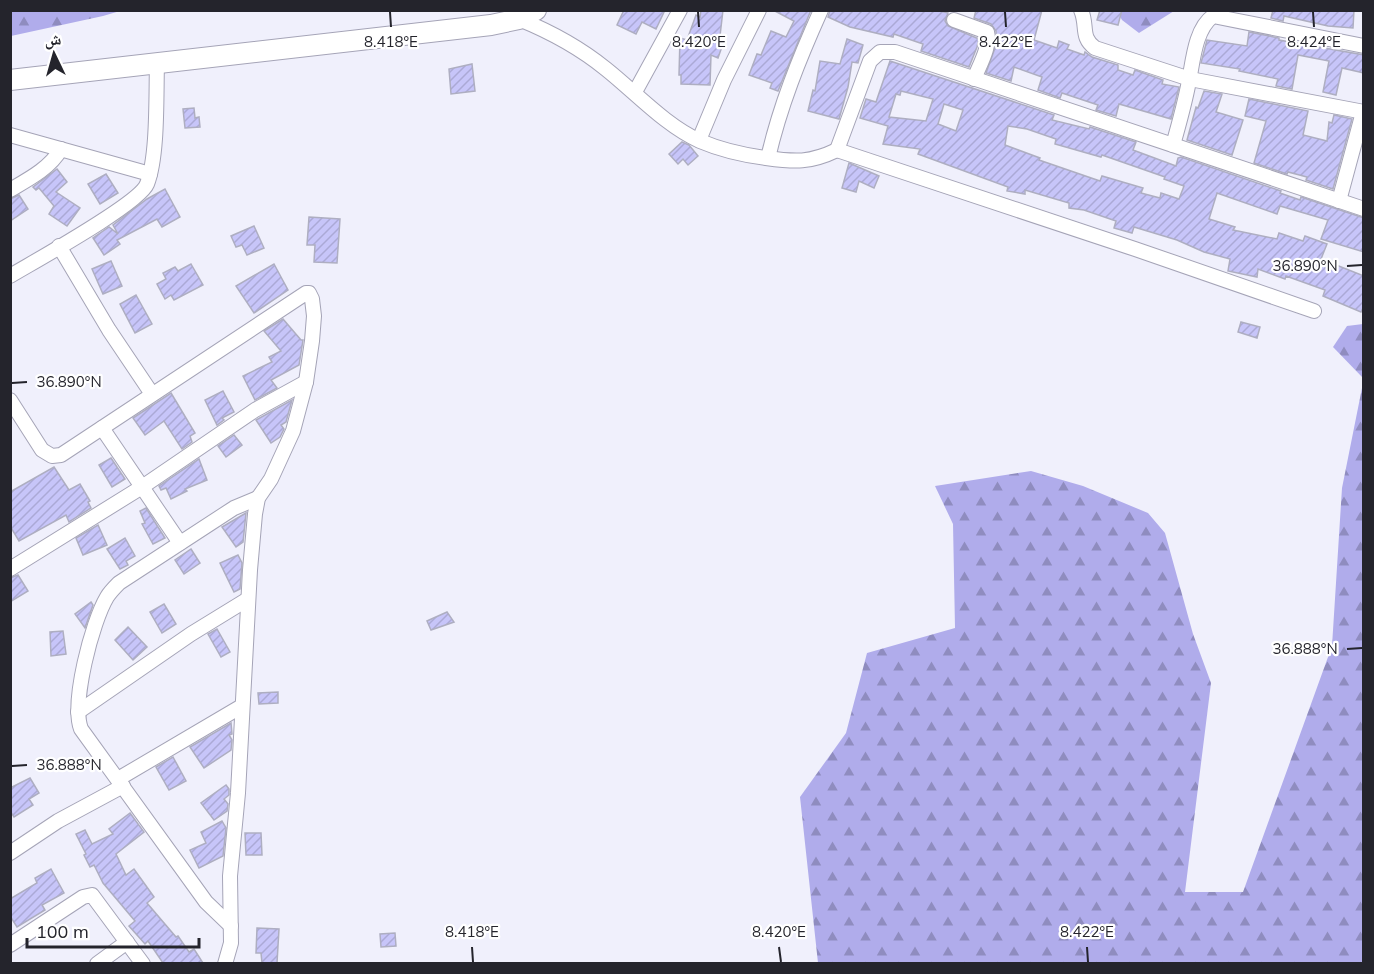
<svg xmlns="http://www.w3.org/2000/svg" width="1374" height="974" font-family="Mulish,'Noto Naskh Arabic',sans-serif">
	<style>
		.forest { fill: url(#forest-firs) }
		.building { fill: url(#building-hatch); stroke: #aeaec1; stroke-width: 1.5; fill-rule: evenodd }
		.lines { fill: none; stroke-linecap: round; stroke-linejoin: round }
		.minor-casing { stroke: #a5a4b7; stroke-width: 16 }
		.secondary-casing { stroke: #a5a4b7; stroke-width: 22 }
		.minor { stroke: #fff; stroke-width: 14 }
		.secondary { stroke: #fff; stroke-width: 20 }
		.ticks { fill: none; stroke: #24242c; stroke-width: 2 }
		.ticks-label { font-size: 15px; text-anchor: middle; fill: #24242c; stroke: #fff; stroke-width: 4.5; stroke-linejoin: round; paint-order: stroke }
	</style>
	<defs>
		<pattern id="forest-firs" width="22" height="20" patternUnits="userSpaceOnUse" patternTransform="scale(1.5)"><rect width="22" height="20" fill="#b0aceb"/><path d="M5 1l3.5 6h-7zM16 11l3.5 6h-7z" fill="#8f8cbf"/></pattern>
		<pattern id="building-hatch" width="6" height="6" patternUnits="userSpaceOnUse" patternTransform="scale(1.5)"><rect width="6" height="6" fill="#c7c5f9"/><path d="M-1 1l2-2M0 6l6-6M5 7l2-2" fill="none" stroke="#aba9d6"/></pattern>
	</defs>
	<rect width="100%" height="100%" fill="#f0f0fc"/>
	<!-- forest -->
	<g class="forest">
		<polygon points="10,11 11,10 120,11 103,16 11,36"/>
		<polygon points="1117,11 1174,11 1139,33 1122,20"/>
		<polygon points="1363,324 1364,324 1363,378 1333,347 1347,326"/>
		<polygon points="1363,383 1363,963 818,963 800,797 846,733 867,653 955,628 953,524 935,486 1031,471 1083,486 1148,513 1165,533 1193,634 1211,683 1185,892 1243,892 1332,646 1342,488"/>
	</g>
	<!-- building -->
	<g class="building">
		<polygon points="624,10 665,10 656,29 642,22 636,34 617,25"/>
		<polygon points="701,10 723,10 720,36 725,38 718,58 711,55 710,85 681,84 681,75 679,75 680,38 687,40 696,15 700,17"/>
		<polygon points="773,10 811,10 778,91 770,88 772,83 749,75 757,54 761,55 771,31 786,37 794,21"/>
		<polygon points="830,10 937,10 948,13 945,21 948,26 979,39 977,47 969,67 921,51 923,44 894,34 893,37 850,27 828,17"/>
		<polygon points="976,10 1042,10 1034,40 1057,48 1059,41 1069,45 1067,49 1084,55 1085,52 1092,57 1118,65 1118,70 1133,75 1135,70 1163,80 1162,84 1179,87 1171,119 1119,104 1116,116 1096,110 1098,105 1062,93 1060,98 1038,90 1042,77 1014,67 1011,81 986,73 996,45 996,31 991,24 974,18"/>
		<polygon points="1100,10 1122,10 1118,25 1097,20"/>
		<polygon points="1273,10 1354,10 1353,28 1328,26 1284,16 1283,21 1271,18"/>
		<polygon points="1249,32 1279,38 1279,40 1364,55 1364,73 1342,68 1336,95 1323,92 1329,61 1298,55 1292,89 1276,86 1278,79 1239,71 1240,69 1201,63 1207,40 1247,46"/>
		<polygon points="847,39 863,45 858,63 852,62 848,87 839,119 808,111 813,90 815,91 820,61 840,64"/>
		<path d="M890,61L1054,115L1052,120L1089,129L1090,127L1136,142L1133,150L1176,166L1178,158L1181,157L1281,191L1280,193L1300,200L1301,197L1364,218V252L1321,239L1328,220L1280,206L1277,214L1217,193L1209,219L1235,227L1233,230L1277,239L1279,233L1303,241L1305,236L1327,244L1321,259L1364,276V306L1361,312L1323,296L1325,290L1286,276L1285,279L1258,269L1257,277L1228,271L1230,259L1204,252L1177,240L1134,227L1132,233L1114,228L1116,221L1084,210L1069,208V203L1025,190V194L1007,191L1008,187L918,154L920,149L883,144L888,126L860,118L866,99L876,102ZM901,91L933,99L926,121L889,117L896,94L900,95ZM944,104L963,110L956,131L938,124ZM1008,126L1027,129L1056,139L1055,144L1101,157L1102,155L1165,177L1164,179L1184,186L1179,199L1161,193L1160,198L1141,193L1143,188L1102,176L1100,181L1039,160L1040,158L1005,145Z"/>
		<polygon points="472,64 475,91 451,94 449,69"/>
		<polygon points="1204,91 1222,94 1216,112 1243,120 1232,155 1187,140 1196,107 1198,108"/>
		<polygon points="1249,99 1308,111 1303,135 1327,141 1329,122 1332,123 1334,115 1352,119 1333,189 1306,180 1307,177 1288,172 1287,174 1254,163 1266,121 1245,116"/>
		<polygon points="194,108 195,118 199,117 200,127 185,128 183,109"/>
		<polygon points="682,142 689,145 698,156 688,165 683,159 678,164 669,154"/>
		<polygon points="849,163 879,176 874,188 859,181 856,192 842,188"/>
		<polygon points="57,169 67,182 56,192 80,208 67,226 49,214 54,206 39,188 36,190 33,187"/>
		<polygon points="106,174 118,193 100,204 88,184"/>
		<polygon points="165,189 180,217 162,227 157,219 117,240 120,244 104,255 93,238 109,227 118,234 113,225 147,199"/>
		<polygon points="19,195 28,209 10,221 10,199"/>
		<polygon points="309,217 340,219 337,263 314,262 315,245 307,245"/>
		<polygon points="254,226 264,248 247,255 242,245 236,247 231,236"/>
		<polygon points="111,261 122,286 103,294 92,269"/>
		<polygon points="191,264 203,285 174,300 171,295 165,299 157,284 166,279 163,273 175,267 178,271"/>
		<polygon points="274,264 288,290 254,313 236,286"/>
		<polygon points="136,295 152,324 135,333 120,304"/>
		<polygon points="283,319 301,340 303,340 299,365 271,380 277,388 255,400 243,376 272,362 269,357 281,351 264,331"/>
		<polygon points="1241,322 1260,327 1257,338 1238,332"/>
		<polygon points="223,391 234,412 222,418 224,420 217,425 205,400"/>
		<polygon points="171,393 195,433 190,436 192,442 182,449 164,421 145,435 133,418"/>
		<polygon points="292,400 286,422 281,425 284,429 280,437 271,443 256,420"/>
		<polygon points="234,435 242,445 226,457 218,446"/>
		<polygon points="111,458 125,479 112,487 99,465"/>
		<polygon points="199,459 207,480 185,489 187,491 171,499 166,488 161,490 159,486"/>
		<polygon points="54,467 69,490 80,484 90,501 88,502 91,508 69,522 66,515 19,541 10,526 10,492"/>
		<polygon points="146,508 165,538 153,544 142,524 145,523 140,511"/>
		<polygon points="246,513 243,542 236,547 222,527"/>
		<polygon points="98,525 107,545 83,555 76,538"/>
		<polygon points="125,538 135,556 126,561 128,565 120,569 107,549"/>
		<polygon points="191,549 200,563 184,574 175,560"/>
		<polygon points="238,555 242,563 240,589 234,592 220,563"/>
		<polygon points="18,575 28,591 10,602 10,578"/>
		<polygon points="91,602 93,605 85,628 75,614"/>
		<polygon points="164,604 176,624 162,633 150,612"/>
		<polygon points="447,612 454,622 431,630 427,621"/>
		<polygon points="128,627 147,647 133,660 115,640"/>
		<polygon points="217,629 230,652 221,657 208,634"/>
		<polygon points="63,631 66,654 51,656 50,632"/>
		<polygon points="278,692 278,703 259,704 258,693"/>
		<polygon points="231,723 232,734 229,735 232,740 231,750 204,768 190,747"/>
		<polygon points="173,757 186,781 169,790 156,767"/>
		<polygon points="30,778 39,793 29,799 33,805 14,817 10,811 10,788"/>
		<polygon points="226,785 229,789 229,795 224,799 228,804 227,811 214,820 201,803"/>
		<polygon points="130,813 144,832 116,854 126,875 134,869 154,897 147,903 176,937 178,936 189,952 194,949 203,963 163,963 148,941 145,944 129,926 135,921 103,883 94,865 90,867 84,855 86,854 76,834 85,830 92,844 113,834 109,829"/>
		<polygon points="222,821 226,828 223,856 199,868 190,850 206,843 201,832"/>
		<polygon points="245,833 261,833 262,855 246,855"/>
		<polygon points="51,869 64,893 42,905 45,910 17,927 10,916 10,899 37,883 35,878"/>
		<polygon points="257,928 279,929 277,963 262,963 261,953 256,953"/>
		<polygon points="395,933 396,946 381,947 380,934"/>
	</g>
	<g class="lines">
		<!-- minor casing -->
		<g class="minor-casing">
			<g id="minor">
				<path d="M1081,10C1088,26 1080,37 1095,48L1190,79L1364,112"/>
				<path d="M519,19C551,32 579,47 606,69C635,92 666,126 700,141C721,150 743,155 766,158C795,162 810,163 837,150"/>
				<path d="M954,20L987,32C991,46 979,66 974,79"/>
				<polyline points="635,92 680,10"/>
				<polyline points="10,135 150,174"/>
				<polyline points="699,140 724,80 759,10"/>
				<path d="M1173,145C1179,124 1185,102 1189,81C1193,61 1195,29 1213,16L1364,46"/>
				<path d="M768,158C780,106 799,59 821,10"/>
				<path d="M10,190C29,179 50,168 61,149"/>
				<polyline points="1339,201 1363,112"/>
				<polyline points="59,246 109,330 152,394"/>
				<path d="M10,276C35,261 139,204 147,184C158,156 156,96 157,64"/>
				<polyline points="1314,311 1135,249 837,150 870,61 880,52 895,52 1364,209"/>
				<polyline points="10,400 42,450 52,456 61,455 306,293 309,293 312,299 314,316 312,341 306,382 293,431 271,479 258,498 255,514 250,570 238,793 230,876 231,943 225,964"/>
				<polyline points="102,428 180,543"/>
				<polyline points="10,569 142,487 255,410 306,382"/>
				<polyline points="78,712 191,634 248,599"/>
				<polyline points="118,779 242,706"/>
				<polyline points="10,853 58,821 123,786"/>
				<path d="M231,926L206,902L81,729C71,703 92,622 107,597C110,592 115,587 119,583L234,508L258,498"/>
				<polyline points="10,945 83,897 92,895 143,964"/>
				<polyline points="97,964 127,942"/>
			</g>
		</g>
		<!-- secondary casing -->
		<g class="secondary-casing">
			<polyline id="secondary" points="10,80 491,25 519,19 536,10"/>
		</g>
		<!-- minor -->
		<use href="#minor" class="minor"/>
		<!-- secondary -->
		<use href="#secondary" class="secondary"/>
	</g>
	<!-- ticks -->
	<path class="ticks" d="M390,12L391,27M698,12L699,27M1005,12L1006,27M1313,12L1314,27M1347,266L1362,265M12,383L27,382M1347,649L1362,648M12,766L27,765M472,947L473,962M779,947L781,962M1087,947L1088,962"/>
	<g class="ticks-label">
		<text x="391" y="47">8.418°E</text>
		<text x="699" y="47">8.420°E</text>
		<text x="1006" y="47">8.422°E</text>
		<text x="1314" y="47">8.424°E</text>
		<text x="1305" y="271">36.890°N</text>
		<text x="69" y="387">36.890°N</text>
		<text x="1305" y="654">36.888°N</text>
		<text x="69" y="770">36.888°N</text>
		<text x="472" y="937">8.418°E</text>
		<text x="779" y="937">8.420°E</text>
		<text x="1087" y="937">8.422°E</text>
	</g>
	<!-- border -->
	<rect width="1374" height="974" fill="none" stroke="#24242c" stroke-width="24"/>
	<!-- north arrow -->
	<g transform="translate(54 54) rotate(355)" stroke="#ffffff" stroke-width="4.5" paint-order="stroke">
	<path d="M0-4.5L10 22L0 15L-10 22Z" fill="#24242c"/>
	<text y="-9" font-size="16" font-weight="bold" text-anchor="middle" fill="#24242c">ش</text>
	</g>
	<!-- scale -->
	<path d="M27 938v9h172v-9" fill="none" stroke="#24242c" stroke-width="3"/>
	<text x="36" y="938" font-size="18" fill="#24242c" stroke="#ffffff" stroke-width="4.5" paint-order="stroke">100 m</text>
</svg>
